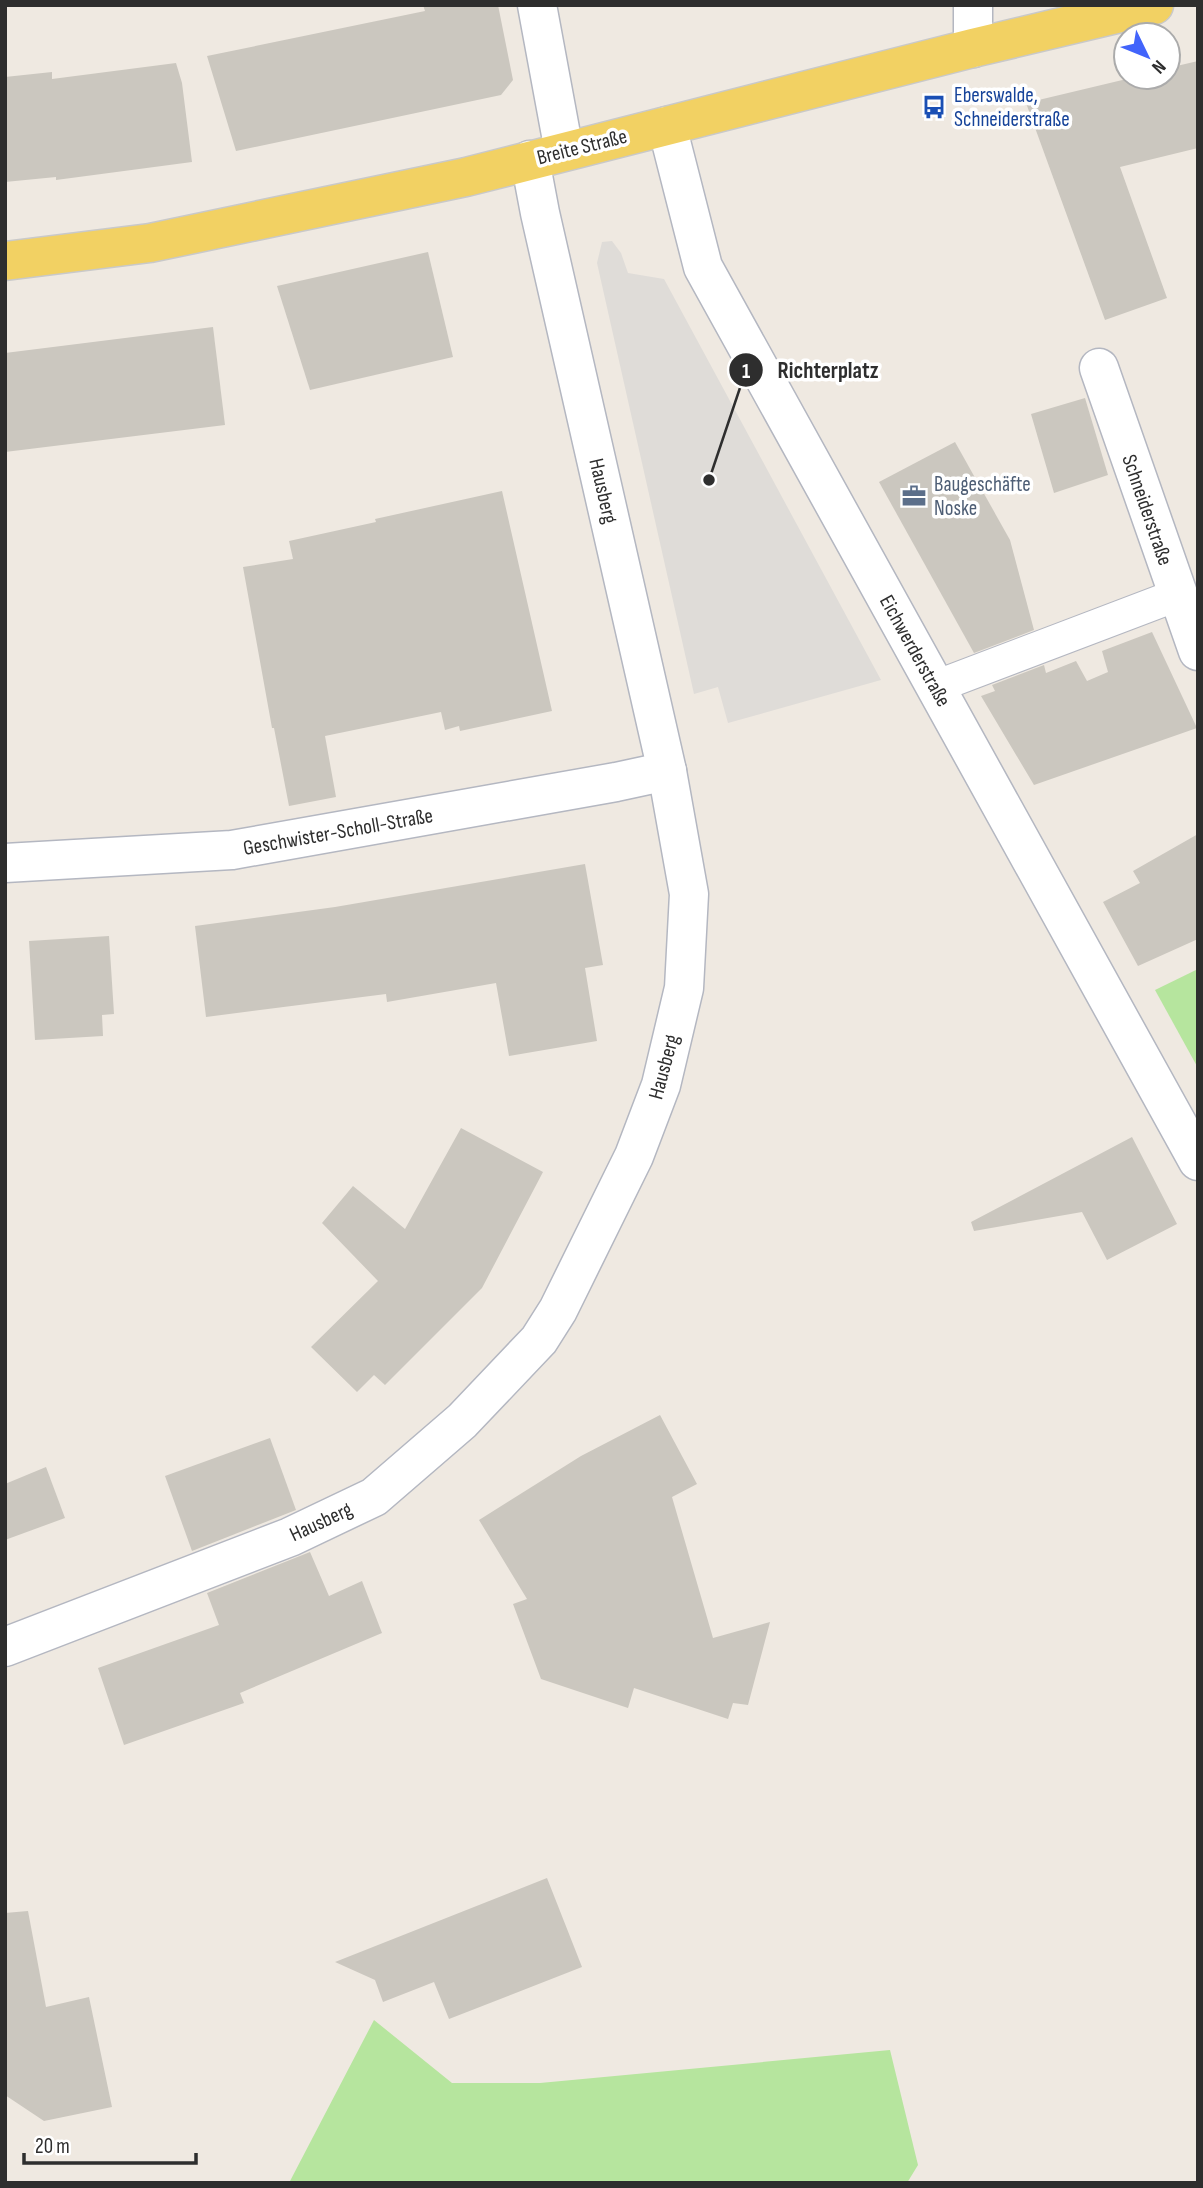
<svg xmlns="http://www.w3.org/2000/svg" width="1203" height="2188" font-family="'Sofia Sans Condensed',sans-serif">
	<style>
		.green { fill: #b6e59e }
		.plaza { fill: #dfdcd8 }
		.building { fill: #cbc7bf }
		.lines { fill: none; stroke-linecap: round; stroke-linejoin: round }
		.service-casing { stroke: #b4b7c1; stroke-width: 34 }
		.minor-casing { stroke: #b4b7c1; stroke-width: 41 }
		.primary-casing { stroke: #c9c9c9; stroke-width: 41 }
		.service { stroke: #fff; stroke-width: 32 }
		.minor { stroke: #fff; stroke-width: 38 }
		.primary { stroke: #f2d163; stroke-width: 38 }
		.labels { text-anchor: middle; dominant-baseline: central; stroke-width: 7; stroke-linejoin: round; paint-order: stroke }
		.transit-label { font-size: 21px; fill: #164399; stroke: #fff; text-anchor: start }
		.street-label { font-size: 21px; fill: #2e2e2e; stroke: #fff }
		.service-label { font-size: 21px; fill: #4e5e75; stroke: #fff; text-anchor: start }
		.leader { fill: none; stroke: #2e2e2e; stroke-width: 2.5 }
		.callout-dot { fill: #2e2e2e; stroke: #fff; stroke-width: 2.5 }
		.mark-label { font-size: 21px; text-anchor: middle; font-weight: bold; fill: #fff }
		.callout-label { font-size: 23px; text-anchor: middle; font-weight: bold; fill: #2e2e2e; stroke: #fff; stroke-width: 7; stroke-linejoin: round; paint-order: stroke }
	</style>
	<rect width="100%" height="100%" fill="#efe9e1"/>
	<!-- green -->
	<g class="green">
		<polygon points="1198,969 1198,1068 1155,990"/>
		<polygon points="374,2020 452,2083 540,2083 890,2050 918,2165 907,2183 289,2183"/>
	</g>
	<!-- plaza -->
	<polygon class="plaza" points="612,241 621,253 628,273 664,279 881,680 728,723 718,687 694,694 597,263 602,242"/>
	<!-- building -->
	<g class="building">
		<polygon points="423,5 498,5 513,80 501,95 236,151 207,56 425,11"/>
		<polygon points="1198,61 1198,148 1120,167 1167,298 1105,320 1026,103 1135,77 1168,77 1168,68"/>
		<polygon points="176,63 182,83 192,162 56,180 56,177 5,182 5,77 52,72 52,79"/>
		<polygon points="428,252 453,357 310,390 277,286"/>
		<polygon points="213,327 225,425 5,452 5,353"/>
		<polygon points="1085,398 1108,475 1054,493 1031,414"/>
		<polygon points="955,442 1010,540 1034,630 974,653 879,482"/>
		<polygon points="502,491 552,711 460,731 459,726 445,730 441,712 325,736 336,797 289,806 274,728 272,728 243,567 293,559 289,541 376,522 375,519"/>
		<polygon points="1152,632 1197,728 1034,785 981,696 995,691 992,685 1044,665 1046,673 1076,661 1087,681 1108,672 1102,651"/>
		<polygon points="1198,834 1198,939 1138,966 1103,902 1140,883 1133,871"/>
		<polygon points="585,864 603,965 585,968 597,1041 509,1056 496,983 387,1002 386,994 206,1017 195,926 335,907"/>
		<polygon points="109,936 114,1014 102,1015 103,1036 35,1040 29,941"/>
		<polygon points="461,1128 543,1172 482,1288 385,1385 374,1375 357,1392 311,1347 378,1281 322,1223 353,1186 405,1229"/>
		<polygon points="1132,1137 1177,1224 1107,1260 1082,1212 974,1231 971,1222"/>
		<polygon points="660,1415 697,1484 672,1497 713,1638 770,1622 748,1705 733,1703 728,1719 634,1688 628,1708 541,1679 513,1604 527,1599 479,1520 581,1456"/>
		<polygon points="270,1438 296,1510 192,1551 165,1476"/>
		<polygon points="46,1467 65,1518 5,1540 5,1484"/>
		<polygon points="310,1552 329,1596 362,1581 382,1633 240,1693 244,1703 124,1745 98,1668 219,1625 207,1593"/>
		<polygon points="547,1878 582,1967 449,2019 434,1982 383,2002 375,1980 335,1962"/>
		<polygon points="28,1911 46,2007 89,1997 112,2107 44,2121 5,2095 5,1913"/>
	</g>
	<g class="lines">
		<!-- service casing -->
		<g class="service-casing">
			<polyline id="service" points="935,687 1177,595"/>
		</g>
		<!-- minor casing -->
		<g class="minor-casing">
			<g id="minor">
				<polyline points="537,5 564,151"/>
				<polyline points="973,5 973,48"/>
				<polyline points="667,126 703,267 1198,1161"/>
				<polyline points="1099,368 1198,651"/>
				<polyline points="5,863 232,850 616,782 667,771"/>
				<polyline points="5,1647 290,1537 374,1497 462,1421 539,1340 558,1310 634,1156 661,1085 684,988 689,894 667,771 540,213 530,160"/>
			</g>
		</g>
		<!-- primary casing -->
		<g class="primary-casing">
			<polyline id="primary" points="5,261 150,243 466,177 973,48 1154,5"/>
		</g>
		<!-- service -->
		<use href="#service" class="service"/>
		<!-- minor -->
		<use href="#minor" class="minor"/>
		<!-- primary -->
		<use href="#primary" class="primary"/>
	</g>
	<!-- icons -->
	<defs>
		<g id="bus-bare" transform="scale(1.89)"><path d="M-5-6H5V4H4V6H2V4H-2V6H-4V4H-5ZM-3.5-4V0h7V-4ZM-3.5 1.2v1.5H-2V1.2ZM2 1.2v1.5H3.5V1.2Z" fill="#1a4fb4" stroke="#fff" stroke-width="2.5" paint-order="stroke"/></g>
		<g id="office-bare" transform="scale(1.89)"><path d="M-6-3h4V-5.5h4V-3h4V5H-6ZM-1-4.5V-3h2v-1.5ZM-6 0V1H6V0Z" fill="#5c6f8a" stroke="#fff" stroke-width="2.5" paint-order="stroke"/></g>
	</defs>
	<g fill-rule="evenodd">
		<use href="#bus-bare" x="934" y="107"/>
		<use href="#office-bare" x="914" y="496"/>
	</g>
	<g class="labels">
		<!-- transit labels -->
		<g class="transit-label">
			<text x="954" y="95">Eberswalde,<tspan x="954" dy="24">Schneiderstraße</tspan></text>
		</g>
		<!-- street labels -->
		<g class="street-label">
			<text transform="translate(582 147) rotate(-14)">Breite Straße</text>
			<text transform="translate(603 491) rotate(77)">Hausberg</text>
			<text transform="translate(1147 510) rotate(71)">Schneiderstraße</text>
			<text transform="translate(915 651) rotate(61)">Eichwerderstraße</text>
			<text transform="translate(338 832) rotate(-10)">Geschwister-Scholl-Straße</text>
			<text transform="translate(664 1067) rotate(-75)">Hausberg</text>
			<text transform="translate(321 1522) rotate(-25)">Hausberg</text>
		</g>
		<!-- service labels -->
		<g class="service-label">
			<text x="934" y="484">Baugeschäfte<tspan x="934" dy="24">Noske</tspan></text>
		</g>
	</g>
	<!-- callouts -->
	<path class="leader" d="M709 480L746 370"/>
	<g class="callout-dot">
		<circle cx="709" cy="480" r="7"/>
		<circle cx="746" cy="370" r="18"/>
	</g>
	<g class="mark-label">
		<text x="746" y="378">1</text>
	</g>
	<g class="callout-label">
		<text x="828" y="378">Richterplatz</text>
	</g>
	<!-- border -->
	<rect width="1203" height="2188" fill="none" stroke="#2e2e2e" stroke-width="14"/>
	<!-- north arrow -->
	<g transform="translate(1147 56) rotate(133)"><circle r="33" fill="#ffffff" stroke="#ababab" stroke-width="2"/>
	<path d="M0-5L12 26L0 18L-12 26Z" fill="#4264fb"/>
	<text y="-10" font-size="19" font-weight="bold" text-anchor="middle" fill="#2e2e2e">N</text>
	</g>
	<!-- scale -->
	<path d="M24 2153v10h172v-10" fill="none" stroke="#2e2e2e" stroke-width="3.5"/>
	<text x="35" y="2153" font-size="21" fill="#2e2e2e" stroke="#ffffff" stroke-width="5" paint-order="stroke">20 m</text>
</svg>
